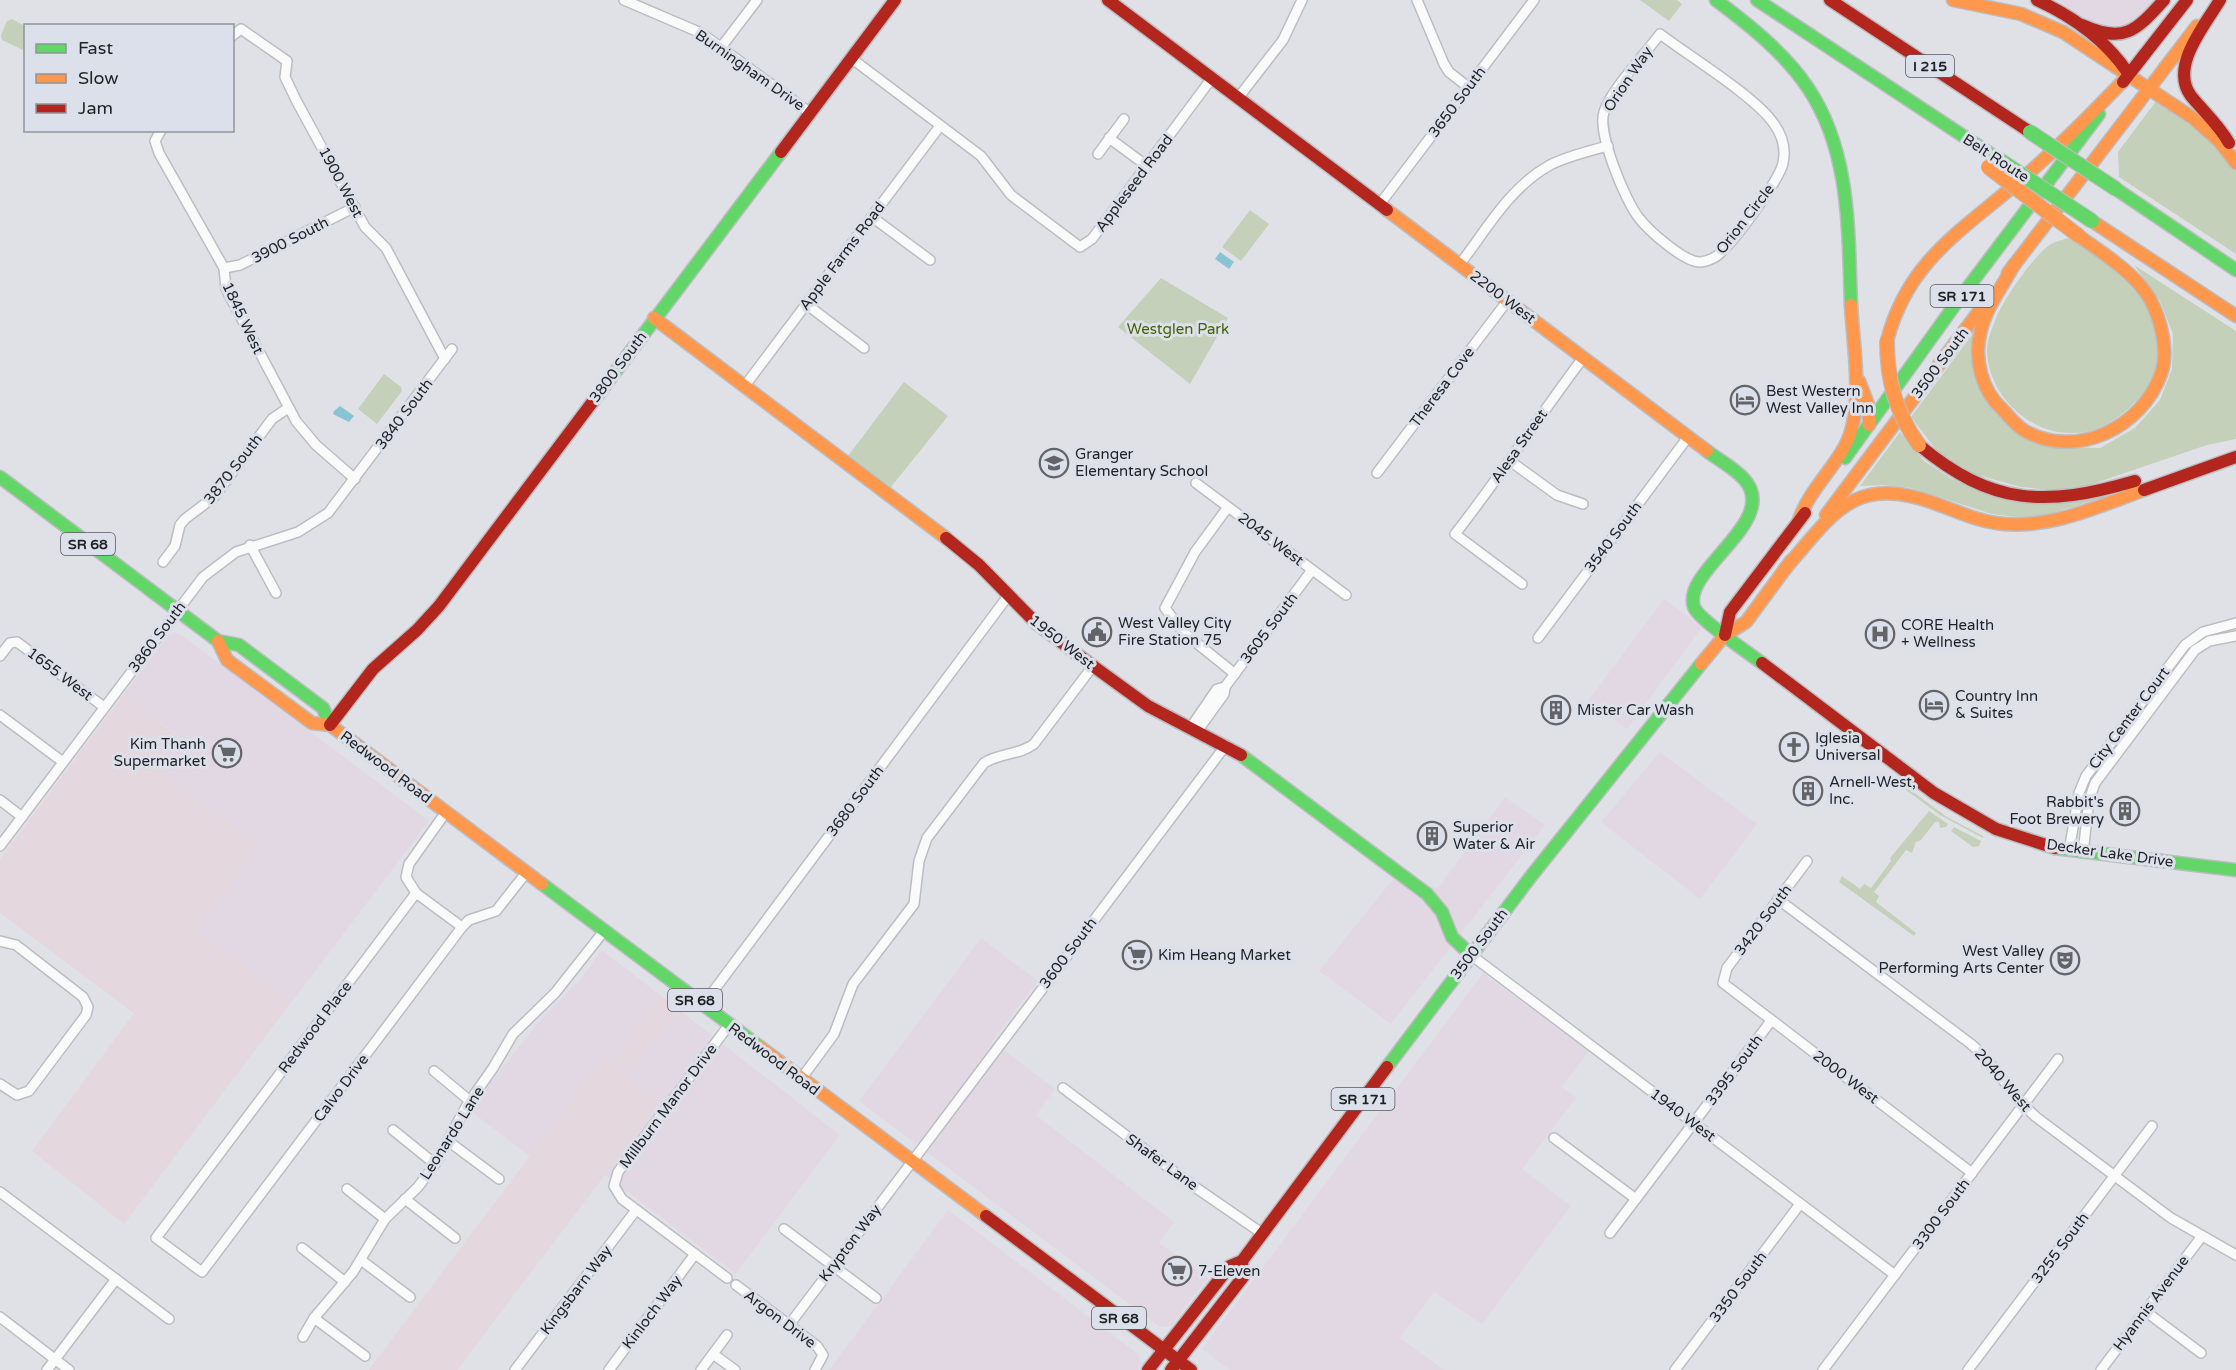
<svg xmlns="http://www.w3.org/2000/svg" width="2236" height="1370" font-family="'Varela Round',sans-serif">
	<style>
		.commercial { fill: #e1d8e4 }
		.industrial { fill: #e4d7dd }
		.green { fill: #c5d0ba }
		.water { fill: #88c4d3 }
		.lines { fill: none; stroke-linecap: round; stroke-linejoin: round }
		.street-casing { stroke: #bcbdc2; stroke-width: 12 }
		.fast-casing { stroke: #bcbdc2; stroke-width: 15 }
		.slow-casing { stroke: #bcbdc2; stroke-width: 15 }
		.jam-casing { stroke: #bcbdc2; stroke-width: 15 }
		.street { stroke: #fafafb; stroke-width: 9 }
		.fast { stroke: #63d668; stroke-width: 12 }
		.slow { stroke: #ff974d; stroke-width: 12 }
		.jam { stroke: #b3261e; stroke-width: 12 }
		.fast-bridge-casing { stroke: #bcbdc2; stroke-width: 16; stroke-linecap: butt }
		.slow-bridge-casing { stroke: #bcbdc2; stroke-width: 16; stroke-linecap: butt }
		.fast-bridge { stroke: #63d668; stroke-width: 14 }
		.slow-bridge { stroke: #ff974d; stroke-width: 14 }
		.labels { text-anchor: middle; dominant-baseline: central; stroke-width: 6; stroke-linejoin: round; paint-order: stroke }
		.shield { fill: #dce0ea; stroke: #585a5f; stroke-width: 1.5 }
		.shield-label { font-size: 14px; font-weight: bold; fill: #1f2124 }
		.street-label { font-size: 15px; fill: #1f2124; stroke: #dce0ea }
		.park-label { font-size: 15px; fill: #476200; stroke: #dce0ea }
		.poi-label { font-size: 15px; fill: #1f2124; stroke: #dce0ea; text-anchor: start }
	</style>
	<rect width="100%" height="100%" fill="#e0e1e6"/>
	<!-- commercial -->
	<g class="commercial">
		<polygon points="2056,0 2155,0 2131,25 2112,29 2092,22"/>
		<polygon points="1664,599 1702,627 1627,729 1588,701"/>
		<polygon points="174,632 181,635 429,821 292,1002 196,929 220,816 156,769 180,737 124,694 169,635"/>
		<polygon points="1660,752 1757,824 1700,899 1601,822"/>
		<polygon points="1505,797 1545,825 1391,1024 1319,971 1393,879 1438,888"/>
		<polygon points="981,938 1038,981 992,1041 1055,1089 1036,1115 1174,1222 1159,1243 1208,1278 1171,1326 1160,1327 859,1101"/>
		<polygon points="602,950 840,1135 736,1274 605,1175 457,1370 369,1370 530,1156 469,1110 545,1014 580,980"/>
		<polygon points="1483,973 1589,1051 1562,1087 1576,1098 1522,1169 1571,1206 1482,1324 1434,1292 1400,1338 1444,1370 1230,1370 1202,1349"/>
		<polygon points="948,1210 1138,1354 1141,1363 1138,1370 829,1370"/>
	</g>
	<!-- industrial -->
	<g class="industrial">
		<polygon points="124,694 180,738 156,769 259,845 196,929 292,1001 124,1224 32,1151 134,1013 0,913 0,859"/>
		<polygon points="658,996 677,1011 628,1077 660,1101 457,1370 369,1370 605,1056 612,1061"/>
	</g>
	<!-- green -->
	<g class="green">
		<polygon points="1640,0 1677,0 1682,4 1669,21"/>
		<polygon points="12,19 25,26 25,51 2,40 1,35 7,21"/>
		<polygon points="2157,100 2217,145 2236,171 2236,254 2119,177 2118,152"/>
		<polygon points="1250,210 1269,224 1241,261 1222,247"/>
		<path d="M2072,237C2099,258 2136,279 2152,311C2157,320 2156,336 2157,347C2159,369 2150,388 2134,403C2117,420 2096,434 2070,433C2028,433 1988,394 1987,351C1987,340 1991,331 1995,321C2001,303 2035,253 2051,244C2057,241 2065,239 2072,237Z"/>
		<polygon points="2134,265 2236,331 2236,439 2207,445 2069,492 2021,487 1974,474 1937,451 1911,417 1974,332 1995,413 2056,447 2100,448 2135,428 2160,400 2172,369 2173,334 2160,301"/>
		<polygon points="1161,278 1228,318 1190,384 1118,327"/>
		<polygon points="384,374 401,387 402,391 377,424 358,409"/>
		<polygon points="904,382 948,416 891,487 848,456"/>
		<polygon points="1900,432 1924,461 1952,479 1986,494 2106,497 2032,519 1992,514 1911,488 1884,485 1860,486"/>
		<polygon points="1901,783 1947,817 1983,836 1983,838 1940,815 1899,785"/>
		<polygon points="1929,811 1948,824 1946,827 1940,828 1939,822 1935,822 1921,840 1916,842 1912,853 1906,850 1874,892 1879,896 1876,902 1916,933 1914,936 1839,882 1842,876 1860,889 1864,884 1871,888 1891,861 1890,858"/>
		<polygon points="1954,827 1981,841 1979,846 1973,847 1951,831"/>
	</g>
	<!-- water -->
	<g class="water">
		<polygon points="1220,252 1234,262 1229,269 1215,259"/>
		<polygon points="340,406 354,416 349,422 333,414 334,411"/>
	</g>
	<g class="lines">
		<!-- street casing -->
		<g class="street-casing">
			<g id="street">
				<polyline points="624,0 701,33 809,112"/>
				<polyline points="1417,0 1444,64 1449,72 1468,87"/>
				<path d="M1660,34C1689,56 1756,97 1774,124C1782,135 1786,149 1783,163C1779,181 1733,243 1718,255C1713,259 1707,261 1701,262C1685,263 1649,231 1639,218C1625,201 1597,132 1604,112C1610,91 1646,53 1660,34Z"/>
				<polyline points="232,36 241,29 287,61 285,77 296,100 365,227 386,248 445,359"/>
				<polyline points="722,46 757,0"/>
				<polyline points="851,58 981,156 1011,195 1080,247 1092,239 1212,78"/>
				<polyline points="1238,98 1283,40 1302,0"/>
				<polyline points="161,130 155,141 159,153 224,268 226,289 296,421 316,445 355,479"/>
				<polyline points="1109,138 1147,166"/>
				<polyline points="1098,154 1124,119"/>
				<polyline points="1380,204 1534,0"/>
				<polyline points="872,217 930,260"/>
				<path d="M1460,264C1487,229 1510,187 1550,165C1568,156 1589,151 1608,146"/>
				<polyline points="224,268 240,265 355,207"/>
				<polyline points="806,304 864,348"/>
				<polyline points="744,387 940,126"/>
				<polyline points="1510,461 1557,495 1583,504"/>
				<polyline points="1377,473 1508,300"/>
				<polyline points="1196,483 1346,595"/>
				<polyline points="1228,507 1195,552 1165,608 1183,632 1235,674"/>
				<polyline points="250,545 276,593"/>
				<polyline points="163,562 175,546 180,525 185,519 214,497 272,419 288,408"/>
				<path d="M1522,584L1455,534C1500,477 1539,416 1583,358"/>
				<polyline points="1538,638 1688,437"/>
				<polyline points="0,656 10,643 17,642 104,707"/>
				<polyline points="0,715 63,762"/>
				<polyline points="1191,727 1217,689 1225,687"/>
				<polyline points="1198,730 1224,694 1225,687 1312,570"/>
				<polyline points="0,800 22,817"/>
				<polyline points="446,812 409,864 406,877 416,893 462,927"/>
				<polyline points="0,846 203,577 236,552 298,532 328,513 452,349"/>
				<polyline points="2069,851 2079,793 2086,776 2185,645 2203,632 2236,623"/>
				<polyline points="2083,853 2089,800 2095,783 2195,650 2209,641 2236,636"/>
				<polyline points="1807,861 1727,968 1723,983 1972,1173"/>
				<polyline points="416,893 156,1238 202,1272 462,927 469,920 496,911 526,873"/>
				<path d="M1779,900L1971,1044C1996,1066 2011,1095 2036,1117L2171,1218L2236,1255"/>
				<polyline points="0,941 16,945 83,997 88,1007 86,1015 29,1091 17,1095 0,1084"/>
				<polyline points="1471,955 1895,1275"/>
				<polyline points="703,1005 1008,596"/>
				<polyline points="434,1071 470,1101"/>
				<path d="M801,1079L834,1034L853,984L914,904L919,861L927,838L984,763C999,753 1020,755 1034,744L1093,666"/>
				<polyline points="1063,1088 1192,1185 1263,1234"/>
				<polyline points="393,1130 435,1164"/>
				<polyline points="1554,1138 1636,1199"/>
				<polyline points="448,1141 499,1179"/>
				<polyline points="347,1189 385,1219"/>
				<polyline points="0,1192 169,1319"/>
				<polyline points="405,1199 455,1238"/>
				<polyline points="784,1229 876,1298"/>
				<polyline points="1610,1233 1771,1021"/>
				<polyline points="302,1248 345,1282"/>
				<polyline points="361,1260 410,1297"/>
				<polyline points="727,1278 622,1199 614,1186 618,1172 729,1025"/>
				<polyline points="736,1285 817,1346 823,1355 815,1370"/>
				<polyline points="2145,1311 2201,1353"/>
				<polyline points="0,1317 69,1370"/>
				<polyline points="314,1318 365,1356"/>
				<polyline points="789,1325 1226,745"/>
				<polyline points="303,1337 314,1318 353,1272 385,1219 418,1187 435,1164 467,1105 493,1068 513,1034 555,993 604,931"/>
				<polyline points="713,1354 735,1370"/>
				<polyline points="47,1370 116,1279"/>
				<polyline points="515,1370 636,1210"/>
				<polyline points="609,1370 695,1254"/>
				<polyline points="701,1370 727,1335"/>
				<polyline points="1675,1370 1800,1204"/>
				<polyline points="1823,1370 2058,1059"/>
				<polyline points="1968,1370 2152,1126"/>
				<polyline points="2101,1370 2202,1236"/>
			</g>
		</g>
		<!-- fast casing -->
		<g class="fast-casing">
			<g id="fast">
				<path d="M1716,0C1749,25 1785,53 1808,88C1851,152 1848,231 1851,305"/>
				<polyline points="1757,0 1995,157"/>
				<polyline points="2116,189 2236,270"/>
				<polyline points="600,392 781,152"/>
				<path d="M1707,451C1719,460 1734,468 1744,479C1782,521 1681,570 1694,607C1698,619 1750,654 1762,663"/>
				<polyline points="1845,458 1957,302 2099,114"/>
				<polyline points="0,477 218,641 239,645 323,708 330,725"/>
				<polyline points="1241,755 1427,894 1442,912 1452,937 1471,955"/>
				<polyline points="2055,848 2236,870"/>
				<polyline points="542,884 760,1047"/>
				<polyline points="1387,1067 1532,875 1701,664"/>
			</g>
		</g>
		<!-- slow casing -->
		<g class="slow-casing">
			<g id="slow">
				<polyline points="1953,0 2021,14 2063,32 2193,118 2219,141 2236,163"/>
				<polyline points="1387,210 1707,451"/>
				<polyline points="2092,221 2236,316"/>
				<path d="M2014,265C2002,287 1985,309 1980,334C1974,360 1982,391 2002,409C2009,416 2016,426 2025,431C2077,460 2142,427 2161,374C2169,351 2161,320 2150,299C2134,272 2103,254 2079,236"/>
				<polyline points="2008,273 2197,26"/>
				<polyline points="654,318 946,538"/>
				<path d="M1887,341C1908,259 1965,229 2024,177C2061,145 2095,110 2129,75"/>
				<polyline points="1859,381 1869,407 1869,425"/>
				<polyline points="1826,515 1989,298"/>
				<path d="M1799,520C1809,491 1831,472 1845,446C1865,409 1853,346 1851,305"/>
				<path d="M1784,570C1833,514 1853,474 1934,503C1956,511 1979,522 2004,524C2053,528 2099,506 2144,490"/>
				<polyline points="218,641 227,660 312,723 330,725 542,884"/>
				<polyline points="1701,664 1725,635 1746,622 1791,561"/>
				<polyline points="760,1047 986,1216"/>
			</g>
		</g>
		<!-- jam casing -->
		<g class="jam-casing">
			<g id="jam">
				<polyline points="1108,0 1387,210"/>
				<polyline points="1830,0 2030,132"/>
				<path d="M2037,0C2074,17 2105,39 2128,73"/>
				<path d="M2220,0C2205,25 2169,67 2191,96C2204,112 2219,125 2229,143"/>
				<path d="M2082,25C2124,44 2136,31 2164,0"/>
				<polyline points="2123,82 2187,0"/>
				<polyline points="781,152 895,0"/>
				<path d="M1919,445C1992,506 2046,507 2135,481"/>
				<polyline points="2144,490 2236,457"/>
				<polyline points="946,538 979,565 1037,624 1093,666 1148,706 1241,755"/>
				<polyline points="1725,635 1730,612 1805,513"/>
				<polyline points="1762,663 1934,793 1996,829 2055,848"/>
				<polyline points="330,725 373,669 417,630 439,606 600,392"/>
				<polyline points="986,1216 1191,1370"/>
				<polyline points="1148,1370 1230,1266 1242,1261 1387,1067"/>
				<polyline points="1171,1370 1243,1277 1242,1261"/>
			</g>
		</g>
		<!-- street -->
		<use href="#street" class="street"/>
		<!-- fast -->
		<use href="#fast" class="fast"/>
		<!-- slow -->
		<use href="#slow" class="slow"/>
		<!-- jam -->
		<use href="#jam" class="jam"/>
		<!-- fast-bridge casing -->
		<g class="fast-bridge-casing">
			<g id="fast-bridge">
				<polyline points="2030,132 2116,189"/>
				<polyline points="1995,157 2092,221"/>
			</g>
		</g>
		<!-- slow-bridge casing -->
		<g class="slow-bridge-casing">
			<g id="slow-bridge">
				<polyline points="1988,167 2079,236"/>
				<path d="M1887,341C1887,381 1896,413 1919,445"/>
			</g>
		</g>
		<!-- fast-bridge -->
		<use href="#fast-bridge" class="fast-bridge"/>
		<!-- slow-bridge -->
		<use href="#slow-bridge" class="slow-bridge"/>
	</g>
	<!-- icons -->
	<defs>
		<g id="hotel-ring" transform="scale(1.5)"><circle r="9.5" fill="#dce0ea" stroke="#636468" stroke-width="1.5"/><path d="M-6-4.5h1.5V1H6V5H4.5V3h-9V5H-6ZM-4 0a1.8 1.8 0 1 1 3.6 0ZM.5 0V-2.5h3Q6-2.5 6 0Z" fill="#636468"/></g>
		<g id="school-ring" transform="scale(1.5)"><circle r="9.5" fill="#dce0ea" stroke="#636468" stroke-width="1.5"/><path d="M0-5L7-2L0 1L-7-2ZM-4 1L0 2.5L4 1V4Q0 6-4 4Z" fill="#636468"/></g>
		<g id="civic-ring" transform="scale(1.5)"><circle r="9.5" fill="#dce0ea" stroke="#636468" stroke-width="1.5"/><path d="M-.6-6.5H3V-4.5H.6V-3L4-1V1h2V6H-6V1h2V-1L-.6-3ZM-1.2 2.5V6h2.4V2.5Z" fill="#636468"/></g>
		<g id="hospital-ring" transform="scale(1.5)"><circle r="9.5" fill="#dce0ea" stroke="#636468" stroke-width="1.5"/><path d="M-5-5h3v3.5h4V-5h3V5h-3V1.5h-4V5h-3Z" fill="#636468"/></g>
		<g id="building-ring" transform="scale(1.5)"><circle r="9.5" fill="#dce0ea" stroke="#636468" stroke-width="1.5"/><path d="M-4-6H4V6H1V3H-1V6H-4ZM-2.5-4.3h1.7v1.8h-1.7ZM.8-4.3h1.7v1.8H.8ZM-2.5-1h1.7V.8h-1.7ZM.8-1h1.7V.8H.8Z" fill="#636468"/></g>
		<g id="church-ring" transform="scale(1.5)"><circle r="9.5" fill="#dce0ea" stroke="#636468" stroke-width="1.5"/><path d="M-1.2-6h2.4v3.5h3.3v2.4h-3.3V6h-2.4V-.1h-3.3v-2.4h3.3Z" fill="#636468"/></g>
		<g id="supermarket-ring" transform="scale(1.5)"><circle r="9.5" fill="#dce0ea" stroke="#636468" stroke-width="1.5"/><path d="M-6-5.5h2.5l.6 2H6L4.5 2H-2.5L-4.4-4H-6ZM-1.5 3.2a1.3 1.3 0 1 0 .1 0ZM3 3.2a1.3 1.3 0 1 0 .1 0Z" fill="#636468"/></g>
		<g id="theatre-ring" transform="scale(1.5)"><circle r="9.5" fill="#dce0ea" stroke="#636468" stroke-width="1.5"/><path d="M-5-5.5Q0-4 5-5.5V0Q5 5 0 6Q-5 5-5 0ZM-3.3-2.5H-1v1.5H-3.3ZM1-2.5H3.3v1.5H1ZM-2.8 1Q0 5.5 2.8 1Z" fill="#636468"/></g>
	</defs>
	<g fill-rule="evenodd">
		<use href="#hotel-ring" x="1745" y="400"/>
		<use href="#school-ring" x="1054" y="463"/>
		<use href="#civic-ring" x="1097" y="632"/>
		<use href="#hospital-ring" x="1880" y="634"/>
		<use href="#hotel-ring" x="1934" y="705"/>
		<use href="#building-ring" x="1556" y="710"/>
		<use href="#church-ring" x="1794" y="747"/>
		<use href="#supermarket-ring" x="227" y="753"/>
		<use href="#building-ring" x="1808" y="791"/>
		<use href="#building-ring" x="2125" y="811"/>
		<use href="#building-ring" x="1432" y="836"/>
		<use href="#supermarket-ring" x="1137" y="955"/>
		<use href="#theatre-ring" x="2065" y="960"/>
		<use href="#supermarket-ring" x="1177" y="1271"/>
	</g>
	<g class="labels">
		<!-- shield labels -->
		<g class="shield">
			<rect x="1906" y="55" width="48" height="22" rx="4.5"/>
			<rect x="1930.5" y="285" width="63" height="22" rx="4.5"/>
			<rect x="61" y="533" width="54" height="22" rx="4.5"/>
			<rect x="668" y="989" width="54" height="22" rx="4.5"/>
			<rect x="1331.5" y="1088" width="63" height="22" rx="4.5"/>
			<rect x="1092" y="1307" width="54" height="22" rx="4.5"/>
		</g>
		<g class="shield-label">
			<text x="1930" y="66">I 215</text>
			<text x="1962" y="296">SR 171</text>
			<text x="88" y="544">SR 68</text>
			<text x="695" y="1000">SR 68</text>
			<text x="1363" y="1099">SR 171</text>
			<text x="1119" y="1318">SR 68</text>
		</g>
		<!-- street labels -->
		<g class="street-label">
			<text transform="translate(750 70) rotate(35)">Burningham Drive</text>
			<text transform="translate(1628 79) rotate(-56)">Orion Way</text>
			<text transform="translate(1457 102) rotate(-53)">3650 South</text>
			<text transform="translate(1996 158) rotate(33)">Belt Route</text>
			<text transform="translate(341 182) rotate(62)">1900 West</text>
			<text transform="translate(1134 183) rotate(-53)">Appleseed Road</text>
			<text transform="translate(1745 219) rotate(-52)">Orion Circle</text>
			<text transform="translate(290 240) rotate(-27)">3900 South</text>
			<text transform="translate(842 256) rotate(-53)">Apple Farms Road</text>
			<text transform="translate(1503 297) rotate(37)">2200 West</text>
			<text transform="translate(243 318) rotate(65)">1845 West</text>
			<text transform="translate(1940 363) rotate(-53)">3500 South</text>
			<text transform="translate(618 367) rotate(-53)">3800 South</text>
			<text transform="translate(1442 387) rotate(-53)">Theresa Cove</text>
			<text transform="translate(404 414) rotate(-53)">3840 South</text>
			<text transform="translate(1519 446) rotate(-55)">Alesa Street</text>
			<text transform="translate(233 469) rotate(-52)">3870 South</text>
			<text transform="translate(1613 537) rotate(-53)">3540 South</text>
			<text transform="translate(1271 539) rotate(37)">2045 West</text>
			<text transform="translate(1269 628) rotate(-53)">3605 South</text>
			<text transform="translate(157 637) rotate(-53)">3860 South</text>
			<text transform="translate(1062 642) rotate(38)">1950 West</text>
			<text transform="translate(60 674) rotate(37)">1655 West</text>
			<text transform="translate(2129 718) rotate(-53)">City Center Court</text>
			<text transform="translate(386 767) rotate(37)">Redwood Road</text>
			<text transform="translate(855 801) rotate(-53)">3680 South</text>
			<text transform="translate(2110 853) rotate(8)">Decker Lake Drive</text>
			<text transform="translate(1763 920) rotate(-53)">3420 South</text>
			<text transform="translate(1479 944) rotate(-53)">3500 South</text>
			<text transform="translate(1068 953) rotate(-53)">3600 South</text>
			<text transform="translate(315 1027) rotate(-53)">Redwood Place</text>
			<text transform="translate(774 1059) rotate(37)">Redwood Road</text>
			<text transform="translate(1734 1070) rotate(-53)">3395 South</text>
			<text transform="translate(1846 1077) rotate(37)">2000 West</text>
			<text transform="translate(2003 1080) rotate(49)">2040 West</text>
			<text transform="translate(341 1088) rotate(-53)">Calvo Drive</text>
			<text transform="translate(668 1106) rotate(-53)">Millburn Manor Drive</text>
			<text transform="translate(1683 1115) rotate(37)">1940 West</text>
			<text transform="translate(452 1133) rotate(-58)">Leonardo Lane</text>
			<text transform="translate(1162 1162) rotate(36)">Shafer Lane</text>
			<text transform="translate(1941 1214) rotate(-53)">3300 South</text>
			<text transform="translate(850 1243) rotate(-53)">Krypton Way</text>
			<text transform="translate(2060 1248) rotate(-53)">3255 South</text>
			<text transform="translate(1738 1287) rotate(-53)">3350 South</text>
			<text transform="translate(576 1290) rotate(-53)">Kingsbarn Way</text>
			<text transform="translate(2151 1303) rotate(-53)">Hyannis Avenue</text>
			<text transform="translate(652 1312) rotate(-53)">Kinloch Way</text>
			<text transform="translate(780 1319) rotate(37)">Argon Drive</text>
		</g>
		<!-- park labels -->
		<g class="park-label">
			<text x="1178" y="329">Westglen Park</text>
		</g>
		<!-- poi labels -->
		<g class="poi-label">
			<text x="1766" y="391">Best Western<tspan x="1766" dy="17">West Valley Inn</tspan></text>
			<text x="1075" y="454">Granger<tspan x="1075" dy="17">Elementary School</tspan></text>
			<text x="1118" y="623">West Valley City<tspan x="1118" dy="17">Fire Station 75</tspan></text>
			<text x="1901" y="625">CORE Health<tspan x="1901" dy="17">+ Wellness</tspan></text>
			<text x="1955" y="696">Country Inn<tspan x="1955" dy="17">&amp; Suites</tspan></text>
			<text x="1577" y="710">Mister Car Wash</text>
			<text x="1815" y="738">Iglesia<tspan x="1815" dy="17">Universal</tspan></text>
			<text x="206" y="744" text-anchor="end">Kim Thanh<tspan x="206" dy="17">Supermarket</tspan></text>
			<text x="1829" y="782">Arnell-West,<tspan x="1829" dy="17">Inc.</tspan></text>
			<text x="2104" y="802" text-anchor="end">Rabbit's<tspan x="2104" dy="17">Foot Brewery</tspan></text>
			<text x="1453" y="827">Superior<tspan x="1453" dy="17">Water &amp; Air</tspan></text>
			<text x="2044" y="951" text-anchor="end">West Valley<tspan x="2044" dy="17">Performing Arts Center</tspan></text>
			<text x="1158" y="955">Kim Heang Market</text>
			<text x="1198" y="1271">7-Eleven</text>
		</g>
	</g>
	<!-- legend -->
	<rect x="24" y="24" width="210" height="108" fill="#dce0ea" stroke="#90949b" stroke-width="1.5"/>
	<rect x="36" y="44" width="30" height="9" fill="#63d668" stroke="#90949b" stroke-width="1.5"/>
	<text x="78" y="54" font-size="18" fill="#1f2124">Fast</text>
	<rect x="36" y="74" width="30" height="9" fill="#ff974d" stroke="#90949b" stroke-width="1.5"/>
	<text x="78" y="84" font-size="18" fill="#1f2124">Slow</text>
	<rect x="36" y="104" width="30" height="9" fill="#b3261e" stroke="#90949b" stroke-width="1.5"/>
	<text x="78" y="114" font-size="18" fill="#1f2124">Jam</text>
</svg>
